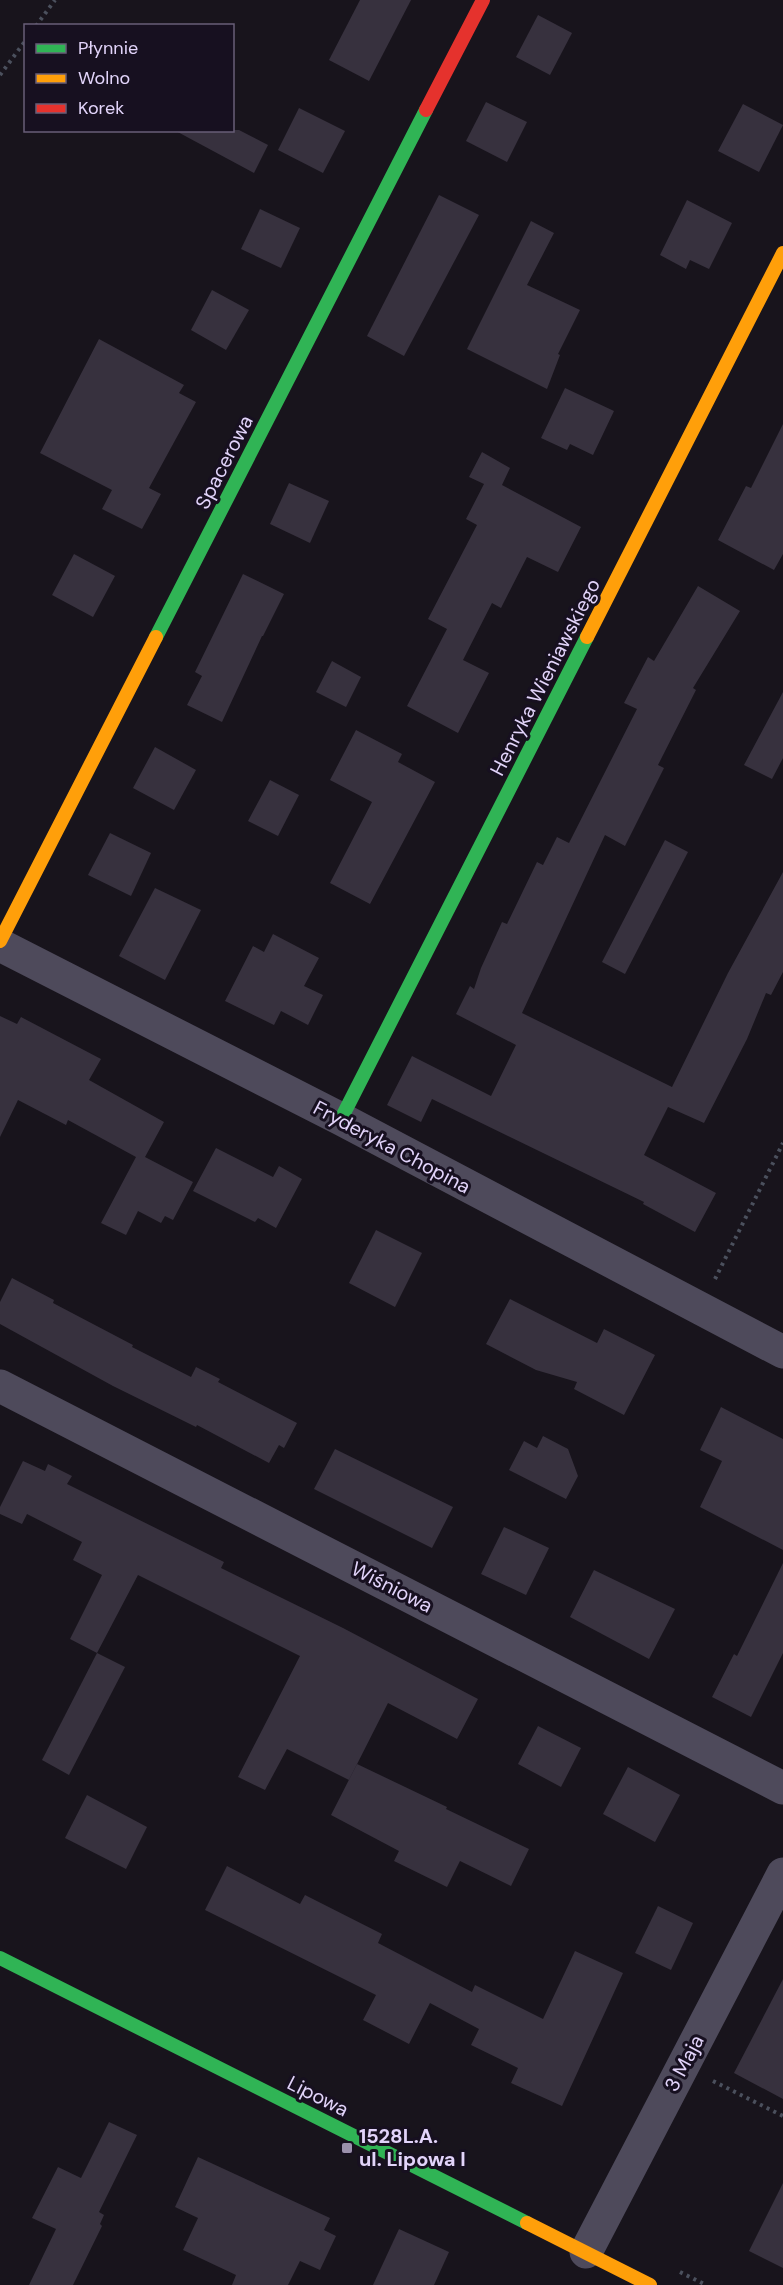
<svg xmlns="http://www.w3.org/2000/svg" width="783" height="2285" font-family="'DM Sans',sans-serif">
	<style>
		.building { fill: #37313e }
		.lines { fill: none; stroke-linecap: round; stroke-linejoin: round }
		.path { stroke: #4b505d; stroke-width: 4; stroke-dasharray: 3 4.5; stroke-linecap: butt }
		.street { stroke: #4e4a5b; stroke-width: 33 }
		.fast { stroke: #30b455; stroke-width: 14 }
		.slow { stroke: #ff9f0a; stroke-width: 14 }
		.jam { stroke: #e5322d; stroke-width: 14 }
		.poi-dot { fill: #9b91ac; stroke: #171020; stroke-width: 2 }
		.labels { text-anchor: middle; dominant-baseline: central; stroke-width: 6; stroke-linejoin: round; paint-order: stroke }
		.street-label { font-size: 20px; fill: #e2d4fa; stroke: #171020 }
		.poi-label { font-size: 20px; font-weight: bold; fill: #e2d4fa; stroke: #171020; text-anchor: start }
	</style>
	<rect width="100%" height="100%" fill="#18141c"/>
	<!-- building -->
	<g class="building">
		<polygon points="360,0 411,0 369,81 329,60"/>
		<polygon points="538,15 572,33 550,75 516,57"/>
		<polygon points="486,102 527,122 507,162 466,141"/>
		<polygon points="743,104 783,125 759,172 718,151"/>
		<polygon points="299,108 345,131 323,173 278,150"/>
		<polygon points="174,130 239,130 268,145 254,173"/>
		<polygon points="439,195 479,215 404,356 367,336"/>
		<polygon points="687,200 732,223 709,269 690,260 686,269 660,255"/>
		<polygon points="260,209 300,228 281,268 241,249"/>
		<polygon points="531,221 554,233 527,285 580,310 558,354 560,355 547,389 467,349"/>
		<polygon points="212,290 249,310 226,350 191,330"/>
		<polygon points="99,339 184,385 179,393 196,402 149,488 161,494 142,529 102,509 112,490 40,453"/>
		<polygon points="565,388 614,411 593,455 570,444 567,450 541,438"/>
		<polygon points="783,424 783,554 774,570 718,540 746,486 751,488"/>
		<polygon points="482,452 510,468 502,485 581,527 558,572 527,557 501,608 492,603 463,660 489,673 458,733 407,706 447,629 428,619 477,525 466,519 484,484 469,477"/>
		<polygon points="289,483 329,501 310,543 270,524"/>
		<polygon points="74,554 115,576 93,617 52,595"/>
		<polygon points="243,574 284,594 263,636 262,636 222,722 187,705 202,676 195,672"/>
		<polygon points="698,586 740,611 693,688 696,690 658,765 664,768 625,846 605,835 522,1013 672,1087 728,973 783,872 783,972 771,995 766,993 747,1039 704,1123 668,1107 644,1155 716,1193 695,1232 643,1204 644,1202 432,1099 421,1122 387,1105 412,1056 491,1096 516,1045 456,1014 470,986 474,989 481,968 502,922 507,924 537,862 543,865 557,837 569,843 637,709 624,703 648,657 654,661"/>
		<polygon points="332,661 361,677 346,707 316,692"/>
		<polygon points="783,692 783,758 772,779 744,765"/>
		<polygon points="356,730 402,754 398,762 435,782 370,904 330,883 372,802 330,780"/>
		<polygon points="155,747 196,770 174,810 133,788"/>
		<polygon points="270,780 299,795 278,836 248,821"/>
		<polygon points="110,833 151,853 131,896 88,875"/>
		<polygon points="665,840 688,852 625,974 602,962"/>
		<polygon points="155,888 201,910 165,980 119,956"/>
		<polygon points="273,934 319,958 304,986 323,995 308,1025 281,1011 274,1025 225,1001 253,946 264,952"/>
		<polygon points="0,1016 17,1024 21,1017 101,1059 89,1080 164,1122 145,1157 193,1182 173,1220 165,1216 161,1223 138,1211 126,1235 101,1223 136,1157 68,1120 66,1125 18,1100 0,1137"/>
		<polygon points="216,1148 273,1177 279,1166 302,1179 276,1228 258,1218 255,1222 193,1191"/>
		<polygon points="376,1230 422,1253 395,1307 349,1283"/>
		<polygon points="12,1278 54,1300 53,1303 133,1345 132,1347 191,1377 196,1367 220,1379 218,1382 297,1423 284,1448 279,1445 269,1463 197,1425 196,1427 113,1386 0,1324 0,1302"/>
		<polygon points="510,1299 597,1343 604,1329 655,1355 624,1415 574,1389 577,1382 536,1370 486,1344"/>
		<polygon points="721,1407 783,1439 783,1550 700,1507 722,1461 700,1450"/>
		<polygon points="543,1436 568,1449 578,1476 566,1499 509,1470 524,1441 537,1448"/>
		<polygon points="335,1449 453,1507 432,1548 314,1489"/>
		<polygon points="23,1461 45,1471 48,1464 72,1476 67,1484 224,1562 221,1568 343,1628 478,1699 457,1739 388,1703 349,1780 287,1749 265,1790 238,1777 300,1656 138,1575 97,1653 70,1639 102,1575 73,1560 82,1542 27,1514 22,1524 0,1514 0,1507"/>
		<polygon points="504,1527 549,1548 526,1595 481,1574"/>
		<polygon points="783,1563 783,1653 751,1717 712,1697 734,1654 737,1656"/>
		<polygon points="594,1570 675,1609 649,1659 570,1617"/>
		<polygon points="97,1653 125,1667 69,1775 42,1760"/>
		<polygon points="538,1726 581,1748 561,1787 518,1764"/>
		<polygon points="357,1764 447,1807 446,1809 529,1849 511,1886 460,1861 447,1887 394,1861 399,1851 331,1815"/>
		<polygon points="628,1767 680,1795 655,1842 603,1814"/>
		<polygon points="87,1795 147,1827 126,1869 65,1838"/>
		<polygon points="227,1866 300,1904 305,1895 382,1934 378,1943 472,1992 475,1985 543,2019 575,1951 623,1973 562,2106 511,2083 518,2068 471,2045 479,2029 430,2003 409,2044 363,2020 376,1995 205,1910"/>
		<polygon points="658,1906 693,1923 671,1970 635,1953"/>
		<polygon points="783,1979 783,2099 734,2073"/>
		<polygon points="109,2122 137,2135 99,2212 104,2215 100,2224 102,2226 73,2285 29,2285 56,2229 32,2218 58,2167 81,2178"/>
		<polygon points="198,2157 330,2218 324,2230 336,2236 320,2270 300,2261 288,2285 232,2285 236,2275 183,2250 198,2218 175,2207"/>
		<polygon points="783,2183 783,2268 749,2251"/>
		<polygon points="399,2229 449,2252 434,2285 373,2285"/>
	</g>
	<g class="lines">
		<!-- path -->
		<g class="path">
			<polyline points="36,26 55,0"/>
			<polyline points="0,75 26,40"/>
			<polyline points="715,1279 783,1143"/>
			<polyline points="713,2081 783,2116"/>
			<polyline points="680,2272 706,2285"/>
		</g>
		<!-- street -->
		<g class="street">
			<polyline points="0,945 341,1119 783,1352"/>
			<polyline points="0,1386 783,1788"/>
			<polyline points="586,2252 783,1874"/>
		</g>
		<!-- fast -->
		<g class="fast">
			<polyline points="156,637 426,110"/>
			<polyline points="341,1119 587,637"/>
			<polyline points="0,1958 527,2223"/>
		</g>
		<!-- slow -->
		<g class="slow">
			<polyline points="587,637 783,253"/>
			<polyline points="0,941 156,637"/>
			<polyline points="527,2223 650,2285"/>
		</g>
		<!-- jam -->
		<polyline class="jam" points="426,110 483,0"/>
	</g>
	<!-- markers -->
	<rect class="poi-dot" x="341" y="2142" width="12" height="12" rx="3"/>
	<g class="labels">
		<!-- street labels -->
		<g class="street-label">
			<text transform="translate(224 462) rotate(-63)">Spacerowa</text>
			<text transform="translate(545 677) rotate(-63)">Henryka Wieniawskiego</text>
			<text transform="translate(392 1147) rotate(28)">Fryderyka Chopina</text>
			<text transform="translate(392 1587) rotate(27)">Wiśniowa</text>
			<text transform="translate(684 2063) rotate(-62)">3 Maja</text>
			<text transform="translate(318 2096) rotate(27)">Lipowa</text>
		</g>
		<!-- poi labels -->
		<g class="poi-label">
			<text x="359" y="2136">1528L.A.<tspan x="359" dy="23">ul. Lipowa I</tspan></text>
		</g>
	</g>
	<!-- legend -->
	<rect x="24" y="24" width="210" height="108" fill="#171020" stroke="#685e77" stroke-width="1.5"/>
	<rect x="36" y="44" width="30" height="9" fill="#30b455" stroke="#685e77" stroke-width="1.5"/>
	<text x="78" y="54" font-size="18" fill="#e2d4fa">Płynnie</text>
	<rect x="36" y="74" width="30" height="9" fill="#ff9f0a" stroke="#685e77" stroke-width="1.5"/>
	<text x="78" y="84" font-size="18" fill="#e2d4fa">Wolno</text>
	<rect x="36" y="104" width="30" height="9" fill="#e5322d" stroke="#685e77" stroke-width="1.5"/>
	<text x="78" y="114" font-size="18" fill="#e2d4fa">Korek</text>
</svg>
